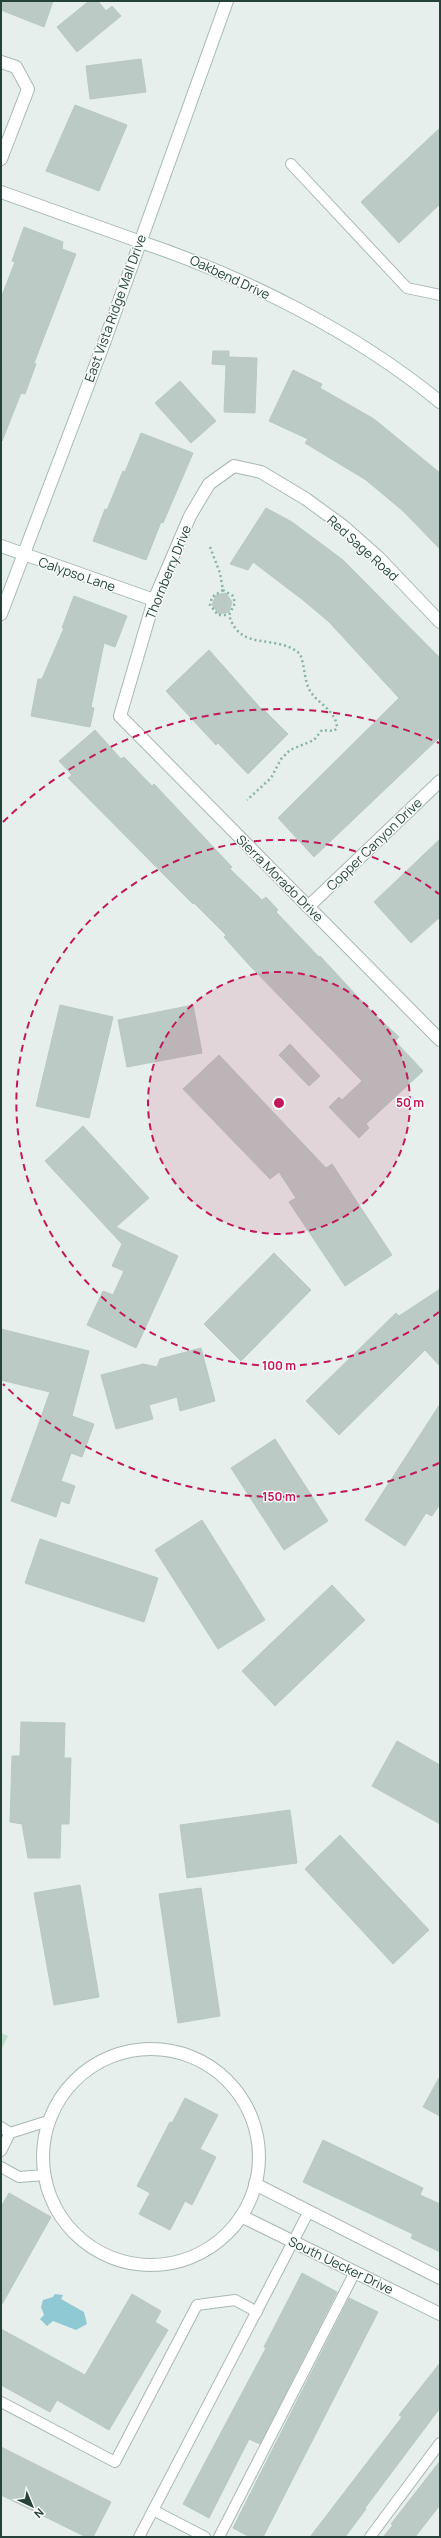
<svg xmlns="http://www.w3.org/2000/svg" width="441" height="2538" font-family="Manrope,sans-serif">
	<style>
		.green { fill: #bfe0c8 }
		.water { fill: #8ec9d4 }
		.building { fill: #bbcac4; stroke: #b8c9c2 }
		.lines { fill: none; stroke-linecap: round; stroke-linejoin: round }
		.lane-casing { stroke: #a8b8b2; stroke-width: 12 }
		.street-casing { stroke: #a8b8b2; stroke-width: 14 }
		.secondary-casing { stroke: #a4bbb3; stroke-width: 14 }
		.path { stroke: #86b3a5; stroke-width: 2.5; stroke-dasharray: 2 3; stroke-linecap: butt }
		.lane { stroke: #fff; stroke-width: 10 }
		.street { stroke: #fff; stroke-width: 12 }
		.secondary { stroke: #fff; stroke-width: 12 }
		.ring { fill: none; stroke: #c2185b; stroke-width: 2; stroke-dasharray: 7 5 }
		.labels { text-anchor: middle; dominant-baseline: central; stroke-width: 3; stroke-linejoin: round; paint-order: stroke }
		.street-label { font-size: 13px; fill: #24423a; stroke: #f7fbf9 }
		.centre { fill: #c2185b; stroke: #f7fbf9; stroke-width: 2 }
		.ring-label { font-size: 12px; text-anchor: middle; font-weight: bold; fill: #c2185b; stroke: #f7fbf9; stroke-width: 3; stroke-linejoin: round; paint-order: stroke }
	</style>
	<rect width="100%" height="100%" fill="#e6efeb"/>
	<!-- green -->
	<polygon class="green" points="1,2033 8,2036 1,2050"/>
	<!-- water -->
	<polygon class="water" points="55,2294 63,2295 61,2299 84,2312 87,2324 76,2330 53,2321 47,2326 40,2319 44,2315 41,2307 43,2300 53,2297"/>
	<!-- building -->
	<g class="building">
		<polygon points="1,1 53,1 44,27 1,10"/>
		<polygon points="89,1 98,1 106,11 112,6 121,16 77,52 57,27"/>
		<polygon points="141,59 146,92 90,99 86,66"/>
		<polygon points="75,105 127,125 99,191 46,171"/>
		<polygon points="440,128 440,204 399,243 361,202"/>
		<polygon points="24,227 63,242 62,249 76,254 34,363 36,364 25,394 21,393 2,441 1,298 15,262 12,261"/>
		<polygon points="213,351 229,351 229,357 257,358 255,413 224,412 226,365 212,364"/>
		<polygon points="293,370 322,384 320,388 374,419 440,473 440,549 403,511 366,480 305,443 308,439 269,421"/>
		<polygon points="180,381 216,421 191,443 155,403"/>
		<polygon points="141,433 193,453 163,523 161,522 146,560 93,541 105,509 107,510 123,471 125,472"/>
		<polygon points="266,508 292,522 343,560 440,658 440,737 314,857 278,818 399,698 329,622 303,600 253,562 248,570 230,564"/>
		<polygon points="226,593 232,602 229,612 219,614 212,605 216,595"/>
		<polygon points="74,596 127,616 115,647 104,643 91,707 94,708 90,727 31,716 38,679 42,679 64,628 62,628"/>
		<polygon points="209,650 263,711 264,710 288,734 248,774 218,743 216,745 166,691"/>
		<polygon points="95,730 121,759 124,757 152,786 154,784 232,867 230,869 262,900 266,897 278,910 276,912 319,957 320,956 370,1010 399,1037 395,1041 423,1071 366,1124 369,1128 359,1138 329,1107 339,1097 342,1100 362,1081 250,966 224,937 226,935 194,903 193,904 68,778 72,775 59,761"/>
		<polygon points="440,839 440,917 411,943 374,902"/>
		<polygon points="60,1005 113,1017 89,1118 36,1106"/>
		<polygon points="193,1005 202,1053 127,1067 118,1020"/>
		<polygon points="290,1044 320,1076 309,1086 279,1055"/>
		<polygon points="219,1055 326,1168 332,1164 392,1255 345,1286 289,1202 296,1198 279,1172 270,1179 183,1089"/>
		<polygon points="83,1126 149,1198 116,1227 178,1256 136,1348 87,1325 103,1291 113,1295 124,1271 112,1266 122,1244 45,1161"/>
		<polygon points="274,1253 311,1290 241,1361 204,1324"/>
		<polygon points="440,1289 440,1366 425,1350 339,1435 306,1401 396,1313 399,1316"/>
		<polygon points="1,1329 89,1351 72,1416 94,1424 82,1457 71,1453 61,1481 75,1486 69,1504 61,1501 56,1517 11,1501 50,1392 1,1380"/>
		<polygon points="201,1348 215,1401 180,1411 177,1397 149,1405 153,1419 116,1429 101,1375 143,1364 157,1367 160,1359"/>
		<polygon points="440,1404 440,1504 432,1516 426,1513 405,1546 365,1520"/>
		<polygon points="275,1439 328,1521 284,1550 231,1468"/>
		<polygon points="202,1520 265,1620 218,1649 155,1550"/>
		<polygon points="40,1539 158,1578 144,1622 25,1583"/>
		<polygon points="332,1585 365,1620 275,1706 242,1671"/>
		<polygon points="21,1722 65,1723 64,1758 71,1758 69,1824 61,1824 60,1858 28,1858 22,1824 10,1822 12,1756 20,1756"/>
		<polygon points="397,1741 440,1765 440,1824 372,1786"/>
		<polygon points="290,1810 297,1863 187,1878 180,1825"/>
		<polygon points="340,1835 429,1930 393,1964 305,1869"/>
		<polygon points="80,1885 99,1997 54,2005 34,1893"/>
		<polygon points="201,1888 220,2016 178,2023 159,1894"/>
		<polygon points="440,2076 440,2116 423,2107"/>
		<polygon points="185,2098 218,2115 200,2149 216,2157 192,2205 185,2201 170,2230 139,2214 150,2193 137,2186 170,2122 172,2123"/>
		<polygon points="323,2140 423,2188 420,2195 440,2204 440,2252 411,2238 413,2234 303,2182"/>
		<polygon points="9,2193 51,2217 1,2306 1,2207"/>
		<polygon points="302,2273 337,2292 260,2444 249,2439 209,2518 183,2504 266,2348 264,2347"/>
		<polygon points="132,2294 161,2311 155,2322 168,2330 109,2430 57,2400 50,2412 1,2385 1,2329 85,2375"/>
		<polygon points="349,2298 378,2312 263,2537 250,2537 233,2528"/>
		<polygon points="440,2363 440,2408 365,2508 366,2509 345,2537 310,2537 402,2417 399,2415"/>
		<polygon points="1,2447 111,2502 93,2537 86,2537 1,2495"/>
		<polygon points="440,2461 440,2505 415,2537 383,2537 393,2525 391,2524"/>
	</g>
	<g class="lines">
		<!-- lane casing -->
		<g class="lane-casing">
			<g id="lane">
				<polyline points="291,164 407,288 440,295"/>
				<polyline points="1,2127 10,2133 1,2151"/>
				<polyline points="10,2133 48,2121"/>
				<polyline points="1,2167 19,2177 44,2175"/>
				<polyline points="1,2402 115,2462 197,2305 235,2300 257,2312"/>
				<polyline points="153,2510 205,2537"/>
				<polyline points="139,2537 309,2211"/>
				<polyline points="219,2537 355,2272"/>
				<polyline points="370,2537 440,2443"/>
			</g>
		</g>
		<!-- street casing -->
		<g class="street-casing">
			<g id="street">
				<polyline points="1,62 16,67 28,89 1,159"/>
				<polyline points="1,192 138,241"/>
				<polyline points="1,546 154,600"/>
				<polyline points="440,622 379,558 343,526 306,499 261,472 234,466 209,484 190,516 154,600 120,716 440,1040"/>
				<polyline points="308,907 440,781"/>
				<circle cx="151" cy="2157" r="108"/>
				<polyline points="255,2184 440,2278"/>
				<polyline points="241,2216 440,2314"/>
			</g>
		</g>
		<!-- secondary casing -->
		<g class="secondary-casing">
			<g id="secondary">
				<path d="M138,241C243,276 355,332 440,402"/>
				<polyline points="1,614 104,343 227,1"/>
			</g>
		</g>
		<!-- path -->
		<g class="path">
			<path d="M210,547L220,573L223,590L233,596L235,603L229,615C240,653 277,633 300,654C305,666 304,680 310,691C318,704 336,710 337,728L334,731L322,730L314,740L290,750L281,759L271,778L247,800"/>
			<polyline points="223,590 212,597 210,605 218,615 229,615"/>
		</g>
		<!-- lane -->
		<use href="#lane" class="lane"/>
		<!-- street -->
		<use href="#street" class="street"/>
		<!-- secondary -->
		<use href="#secondary" class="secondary"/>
	</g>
	<!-- distance rings -->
	<circle cx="279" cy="1103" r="131" fill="#c2185b" fill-opacity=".12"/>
	<g class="ring">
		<circle cx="279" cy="1103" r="131"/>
		<path d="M439 1312A263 263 0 1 1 439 894"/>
		<path d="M439 1463A394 394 0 0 1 3 1384M3 822A394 394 0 0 1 439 743"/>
	</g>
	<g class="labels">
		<!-- street labels -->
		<g class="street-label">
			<text transform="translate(230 277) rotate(25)">Oakbend Drive</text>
			<text transform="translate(115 308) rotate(-70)">East Vista Ridge Mall Drive</text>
			<text transform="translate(363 548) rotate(42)">Red Sage Road</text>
			<text transform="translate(168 572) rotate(-68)">Thornberry Drive</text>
			<text transform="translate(77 574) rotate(19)">Calypso Lane</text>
			<text transform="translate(374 844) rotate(-44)">Copper Canyon Drive</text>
			<text transform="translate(280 878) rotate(45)">Sierra Morado Drive</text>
			<text transform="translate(341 2265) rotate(26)">South Uecker Drive</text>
		</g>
	</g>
	<circle cx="279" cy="1103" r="6" class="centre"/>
	<g class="ring-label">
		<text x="410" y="1107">50 m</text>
		<text x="279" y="1370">100 m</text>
		<text x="279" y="1501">150 m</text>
	</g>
	<!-- border -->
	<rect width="441" height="2538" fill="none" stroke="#24423a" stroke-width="4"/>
	<!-- north arrow -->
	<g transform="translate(32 2506) rotate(136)" stroke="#f7fbf9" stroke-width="3" paint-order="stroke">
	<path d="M0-3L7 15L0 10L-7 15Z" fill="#24423a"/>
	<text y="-6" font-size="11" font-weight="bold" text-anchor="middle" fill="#24423a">N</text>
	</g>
</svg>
